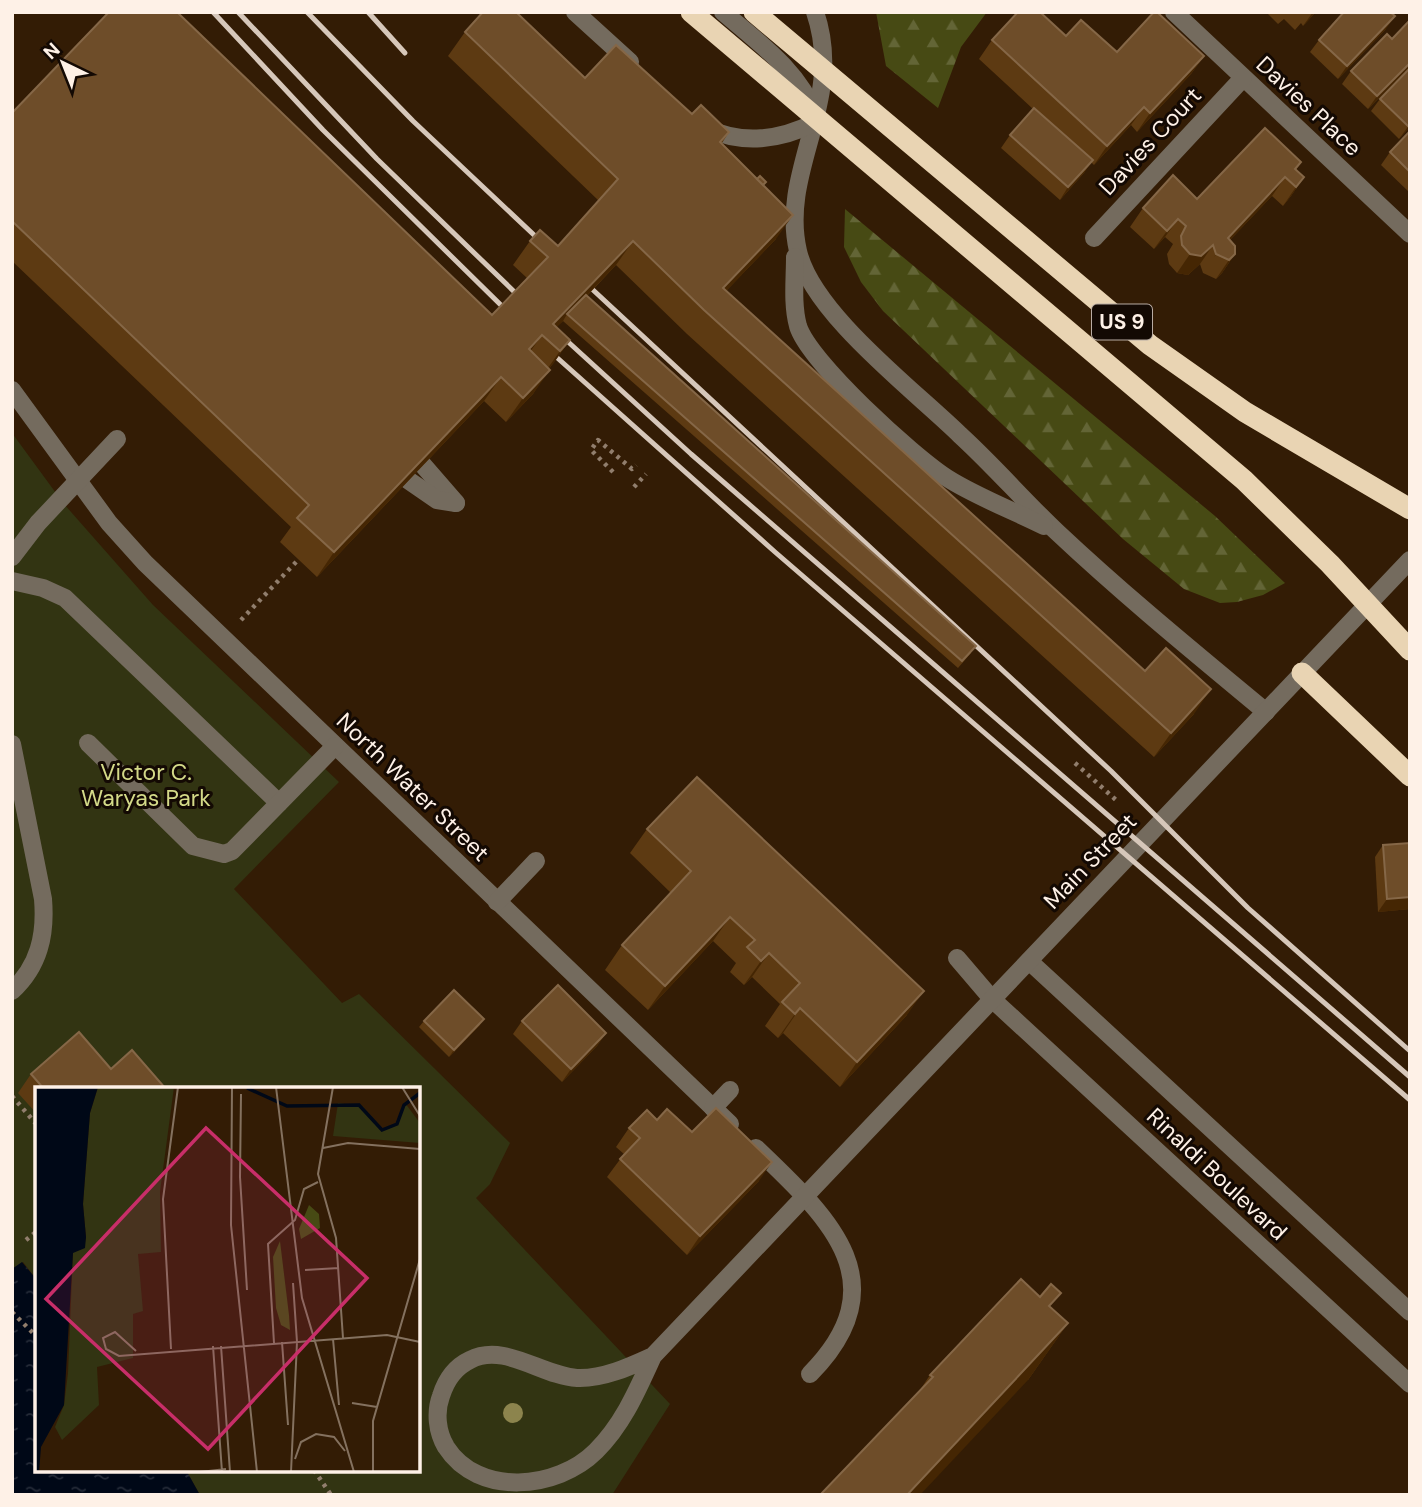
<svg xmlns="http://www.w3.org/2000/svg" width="1422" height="1507" font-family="'DM Sans',sans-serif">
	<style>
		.green { fill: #323412 }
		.forest { fill: url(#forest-firs) }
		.water { fill: url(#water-ripples) }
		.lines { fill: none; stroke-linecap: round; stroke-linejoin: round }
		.path { stroke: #917e6d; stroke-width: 4.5; stroke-dasharray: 3.5 5; stroke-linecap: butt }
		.minor { stroke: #746b5e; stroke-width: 18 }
		.highway { stroke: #e9d4b3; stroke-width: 21 }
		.rail { stroke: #d6c7ba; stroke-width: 5 }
		.tree { fill: #8c844d }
		.wall { fill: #5d3a12 }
		.shaded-wall { fill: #452603 }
		.building { fill: #6e4d29; stroke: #856747; stroke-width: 2 }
		.labels { text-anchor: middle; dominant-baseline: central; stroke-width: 6; stroke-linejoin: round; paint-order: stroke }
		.shield { fill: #130903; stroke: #b8aba3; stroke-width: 2 }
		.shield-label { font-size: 21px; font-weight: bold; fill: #fef1e7 }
		.street-label { font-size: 23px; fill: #fef1e7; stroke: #130903 }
		.park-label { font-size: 23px; fill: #d4da88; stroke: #130903 }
		.inset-river { fill: none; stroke: #000817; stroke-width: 3.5 }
		.inset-road { fill: none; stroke: #84715f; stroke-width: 2 }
		.view { fill: #c82e69; fill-opacity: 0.15; stroke: #c82e69; stroke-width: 3.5 }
		.inset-edge { fill: none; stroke: #fef1e7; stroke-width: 3.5 }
	</style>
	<defs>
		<pattern id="forest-firs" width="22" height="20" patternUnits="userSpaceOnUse" patternTransform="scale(1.75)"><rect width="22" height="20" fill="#474a14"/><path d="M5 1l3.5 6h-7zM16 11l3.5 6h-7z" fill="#636536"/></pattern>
		<pattern id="water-ripples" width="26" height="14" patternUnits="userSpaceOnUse" patternTransform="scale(1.75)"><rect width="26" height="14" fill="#000817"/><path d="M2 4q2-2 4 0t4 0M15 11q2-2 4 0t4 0" fill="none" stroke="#262c39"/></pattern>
	</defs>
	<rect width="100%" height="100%" fill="#331c05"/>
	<!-- green -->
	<polygon class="green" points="12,433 64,504 153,605 339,782 234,889 342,1003 359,994 510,1143 490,1184 476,1198 670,1404 612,1495 200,1495 186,1470 418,1470 418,1089 37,1089 37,1280 23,1262 12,1269"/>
	<!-- forest -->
	<g class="forest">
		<polygon points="876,12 987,12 961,47 938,108 886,66"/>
		<polygon points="845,209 1215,516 1285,583 1263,595 1237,602 1220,603 1184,589 1123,539 883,311 861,282 844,247"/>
	</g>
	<!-- water -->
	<polygon class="water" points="22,1262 37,1280 37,1470 186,1470 200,1495 12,1495 12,1269"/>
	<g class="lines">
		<!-- path -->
		<g class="path">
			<polyline points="613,472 591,450 598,440 632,469 636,465"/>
			<polyline points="634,487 646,474"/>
			<polyline points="241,620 298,560"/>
			<polyline points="1075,763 1116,800"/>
			<polyline points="12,1096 37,1125"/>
			<polyline points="26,1240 37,1231"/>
			<polyline points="12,1312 35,1335"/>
			<polyline points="314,1470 331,1495"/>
		</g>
		<!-- minor -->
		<g class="minor">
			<polyline points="575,12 630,62"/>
			<path d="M723,12C759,43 798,70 816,116"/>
			<path d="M815,12C846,102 779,169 798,251C812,313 914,390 960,435C994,466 1024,501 1057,532C1124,595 1195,653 1266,712"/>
			<polyline points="1174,12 1410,234"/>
			<path d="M707,128C742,145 780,140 814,123"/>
			<polyline points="1094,238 1243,78"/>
			<path d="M795,257C795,279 792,304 798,326C809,362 913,456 947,478C977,497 1012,510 1044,526"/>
			<polyline points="12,390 109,523 145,563 730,1124"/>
			<polyline points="423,465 456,503"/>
			<polyline points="408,480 437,500 456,503"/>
			<polyline points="12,557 38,523 117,439"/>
			<polyline points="12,581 43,588 65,598 279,803"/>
			<polyline points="88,743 193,846 224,854 232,851 335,746"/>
			<path d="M12,744L43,899C46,935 39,966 12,991"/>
			<polyline points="497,902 536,861"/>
			<polyline points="957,958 992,999 1410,1384"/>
			<polyline points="1029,961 1410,1312"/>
			<polyline points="713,1108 730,1090"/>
			<path d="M756,1148C827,1216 901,1282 810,1374"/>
			<path d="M653,1356C629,1367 603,1379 577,1378C542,1376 504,1342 470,1360C455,1367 446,1380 441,1396C435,1412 437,1432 446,1447C478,1497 557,1490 596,1451C623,1424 637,1391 653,1356L1410,560"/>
		</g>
		<!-- highway -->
		<g class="highway">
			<polyline points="691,12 1244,480 1330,564 1410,650"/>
			<polyline points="754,12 1150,345 1245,412 1410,509"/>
			<polyline points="1302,673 1410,776"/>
		</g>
		<!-- rail -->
		<g class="rail">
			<polyline points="213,12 323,130 516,320"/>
			<polyline points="238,12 377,159 528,305"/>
			<polyline points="307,12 413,121 550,250"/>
			<polyline points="368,12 405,53"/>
			<polyline points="578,276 1111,771 1248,908 1410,1051"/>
			<polyline points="554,329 691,454 1410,1077"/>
			<polyline points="544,346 775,552 1410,1100"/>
		</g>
	</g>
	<!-- trees -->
	<circle class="tree" cx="513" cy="1413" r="10"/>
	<!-- wall -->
	<g class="wall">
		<polygon points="102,12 177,12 492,315 527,278 513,265 530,241 558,246 599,201 448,56 465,32 585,78 692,114 729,132 722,143 764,185 776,239 726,291 1145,671 1194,714 1154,757 687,334 616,265 587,296 971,653 958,668 563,321 556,327 570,340 549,369 533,394 506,422 484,401 317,577 280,542 291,527 12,261 12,113 106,15"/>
		<polygon points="1266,12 1316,12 1303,26 1301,23 1295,30 1284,19 1278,24"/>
		<polygon points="1386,29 1338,79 1310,52 1319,40"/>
		<polygon points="1066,36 1117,52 1204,56 1191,74 1137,132 1131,125 1094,165 1091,162 1084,173 1060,200 1001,148 1010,135 1033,109 979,59 992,40"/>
		<polygon points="1410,67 1368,109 1342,84 1351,71"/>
		<polygon points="1380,99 1410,127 1399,139 1371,111"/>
		<polygon points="1410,131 1410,192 1409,192 1381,165 1390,152"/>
		<polygon points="1301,162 1296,170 1304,177 1291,196 1283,206 1272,196 1230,240 1235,254 1222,273 1216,279 1203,273 1200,264 1188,275 1177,273 1169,264 1167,254 1173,244 1165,237 1154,249 1130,227 1143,208 1197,199"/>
		<polygon points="647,829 907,1015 840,1087 783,1033 778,1038 765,1026 780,1004 752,977 744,985 730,972 736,963 713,941 648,1010 605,970 622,945 671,893 630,853"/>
		<polygon points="1410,843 1410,909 1378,912 1375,857 1383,845"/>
		<polygon points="424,1021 480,1025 449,1057 419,1027"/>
		<polygon points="522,1021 606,1033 597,1046 562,1082 513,1034"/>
		<polygon points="111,1069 166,1089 37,1089 37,1114 18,1093 31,1074"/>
		<polygon points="657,1120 692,1132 759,1181 687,1255 607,1177 624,1154 616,1147 629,1128"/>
		<polygon points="1051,1307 1068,1323 1028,1380 920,1390 930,1375"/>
	</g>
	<!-- shaded-wall -->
	<g class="shaded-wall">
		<polygon points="1313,12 1316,12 1303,26"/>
		<polygon points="1395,16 1386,29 1338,79 1347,66"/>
		<polygon points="1204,56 1191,74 1137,132 1150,113"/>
		<polygon points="1410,63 1410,67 1368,109 1377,96"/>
		<polygon points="1144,107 1131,125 1094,165 1107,146"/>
		<polygon points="1410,124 1410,127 1399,139"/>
		<polygon points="1093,160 1084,173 1060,200 1068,187"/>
		<polygon points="1285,177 1272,196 1214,257 1228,238"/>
		<polygon points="1304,177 1291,196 1283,206 1296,187"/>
		<polygon points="793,215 776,239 706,312 723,288"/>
		<polygon points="1178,219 1165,237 1154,249 1167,231"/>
		<polygon points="633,241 616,265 568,315 567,314 563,321 546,338 553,324"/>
		<polygon points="1213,245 1200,264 1188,275 1177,273 1190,254"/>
		<polygon points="1235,254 1222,273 1216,279 1229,260"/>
		<polygon points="542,335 525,359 529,349"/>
		<polygon points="570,340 553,364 543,375 560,351"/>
		<polygon points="550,370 533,394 506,422 523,398"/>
		<polygon points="501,377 484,401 317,577 334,552"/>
		<polygon points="1211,689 1194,714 1154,757 1171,733"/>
		<polygon points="1410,897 1410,909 1378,912 1387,899"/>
		<polygon points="730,917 713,941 648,1010 665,986"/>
		<polygon points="769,953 752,977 744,985 761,961"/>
		<polygon points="924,991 907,1015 840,1087 857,1062"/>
		<polygon points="800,1008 783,1033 778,1038 795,1014"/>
		<polygon points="484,1019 480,1025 449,1057 454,1050"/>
		<polygon points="606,1033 597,1046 562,1082 571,1069"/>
		<polygon points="772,1162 759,1181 687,1255 700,1236"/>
		<polygon points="1068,1323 1028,1380 920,1495 907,1495"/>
	</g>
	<!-- building -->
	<g class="building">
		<polygon points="109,12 177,12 492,315 548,257 530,241 540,230 558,246 618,179 465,32 483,12 516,12 585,78 616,45 692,114 701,105 729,132 720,142 793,215 723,288 1145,671 1166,648 1211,689 1171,733 704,310 633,241 553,324 570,340 560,351 542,335 529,349 550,370 523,398 501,377 334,552 297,518 309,505 12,221 12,113"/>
		<polygon points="1018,12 1040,12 1066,36 1081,20 1117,52 1154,12 1157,12 1204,56 1150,113 1144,107 1107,146 992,40"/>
		<polygon points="1344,12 1390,12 1395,16 1347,66 1319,40"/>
		<polygon points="1410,20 1410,63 1377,96 1351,71 1387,34 1392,39"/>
		<polygon points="1410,68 1410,124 1408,126 1380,99"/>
		<polygon points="1034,108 1093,160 1068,187 1010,135"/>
		<polygon points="1265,128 1301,162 1295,169 1304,177 1296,187 1285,177 1228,238 1235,246 1235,254 1229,260 1216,254 1213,245 1201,256 1190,254 1182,245 1181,236 1186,226 1178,219 1167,231 1143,208 1173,175 1197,199"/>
		<polygon points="1410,131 1410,172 1390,152"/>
		<polygon points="760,176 766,182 763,185 757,179"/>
		<polygon points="586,295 976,646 962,661 567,314"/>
		<polygon points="697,777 924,991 857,1062 800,1008 795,1014 782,1002 800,983 769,953 761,961 747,947 755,940 730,917 665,986 622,945 691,871 647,829"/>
		<polygon points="1410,843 1410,897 1387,899 1383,845"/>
		<polygon points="558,985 606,1033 571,1069 522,1021"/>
		<polygon points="454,990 484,1019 454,1050 424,1021"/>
		<polygon points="79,1032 111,1069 132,1050 166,1089 44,1089 31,1074"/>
		<polygon points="716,1108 772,1162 700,1236 620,1159 640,1138 629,1128 647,1110 657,1120 667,1109 692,1132"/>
		<polygon points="1021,1279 1040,1297 1051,1284 1061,1293 1049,1306 1068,1323 907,1495 820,1495 933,1377 930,1375"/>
	</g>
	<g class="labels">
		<!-- shield labels -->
		<rect class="shield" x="1092" y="304.5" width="60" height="35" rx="5"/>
		<g class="shield-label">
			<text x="1122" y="322">US 9</text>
		</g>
		<!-- street labels -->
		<g class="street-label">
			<text transform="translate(1309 106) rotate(43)">Davies Place</text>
			<text transform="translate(1150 141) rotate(-47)">Davies Court</text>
			<text transform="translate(413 787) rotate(44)">North Water Street</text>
			<text transform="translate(1090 861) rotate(-46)">Main Street</text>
			<text transform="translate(1217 1174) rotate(43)">Rinaldi Boulevard</text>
		</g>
		<!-- park labels -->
		<g class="park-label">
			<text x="146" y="772">Victor C.<tspan x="146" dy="26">Waryas Park</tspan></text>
		</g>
	</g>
	<!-- overview -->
	<g transform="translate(35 1087)">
		<rect width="385" height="385" fill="#331c05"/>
		<path d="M63,0H139L125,105L126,165L103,167L108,224L98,227V271L62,280L64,318L27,353L20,340L29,318L33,286L38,165L49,161L51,150L48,117L55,26ZM303,16L328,20L347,43L362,37L370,16L385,36V56L298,49Z" fill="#323412"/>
		<path d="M274,118L284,127L285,141L266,152L264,142ZM245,154L254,228L255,243L246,238L241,221L238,170Z" fill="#474a14"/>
		<path d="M0,0H63L55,26L48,117L51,150L50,161L38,166L29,318L6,360L4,385H0Z" fill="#000817"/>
		<path class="inset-river" d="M212,1L252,19L324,18L347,43L362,37L369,18L385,6"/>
		<path class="inset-road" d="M197,0L196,138L222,385M241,0L267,211L319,385M298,0L283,87L301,151L308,251M367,0L385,29M206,7L205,90L212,203M288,61L313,56L385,62M270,183L304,181M298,252L304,318M247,255L253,338M239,256L233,157L260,133L269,102L283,95M178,259L187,385M186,259L195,385M136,262L128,112L143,0M101,264L80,245L68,251L71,262L84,269L352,248L385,255M317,316L342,320M260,372L266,355L281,347L299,350L310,364M165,385L191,382M256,385L262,255L258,196M338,385V334L385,172"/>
		<path class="view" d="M171,41L332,191L173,362L11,212Z"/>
		<rect width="385" height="385" class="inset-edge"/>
	</g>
	<!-- border -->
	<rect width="1422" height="1507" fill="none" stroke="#fef1e7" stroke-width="28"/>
	<!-- north arrow -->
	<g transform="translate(63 63) rotate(317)" stroke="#130903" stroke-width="5" paint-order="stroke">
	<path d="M0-5L12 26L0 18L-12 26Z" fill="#fef1e7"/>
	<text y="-10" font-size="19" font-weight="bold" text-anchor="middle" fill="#fef1e7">N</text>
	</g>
</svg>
